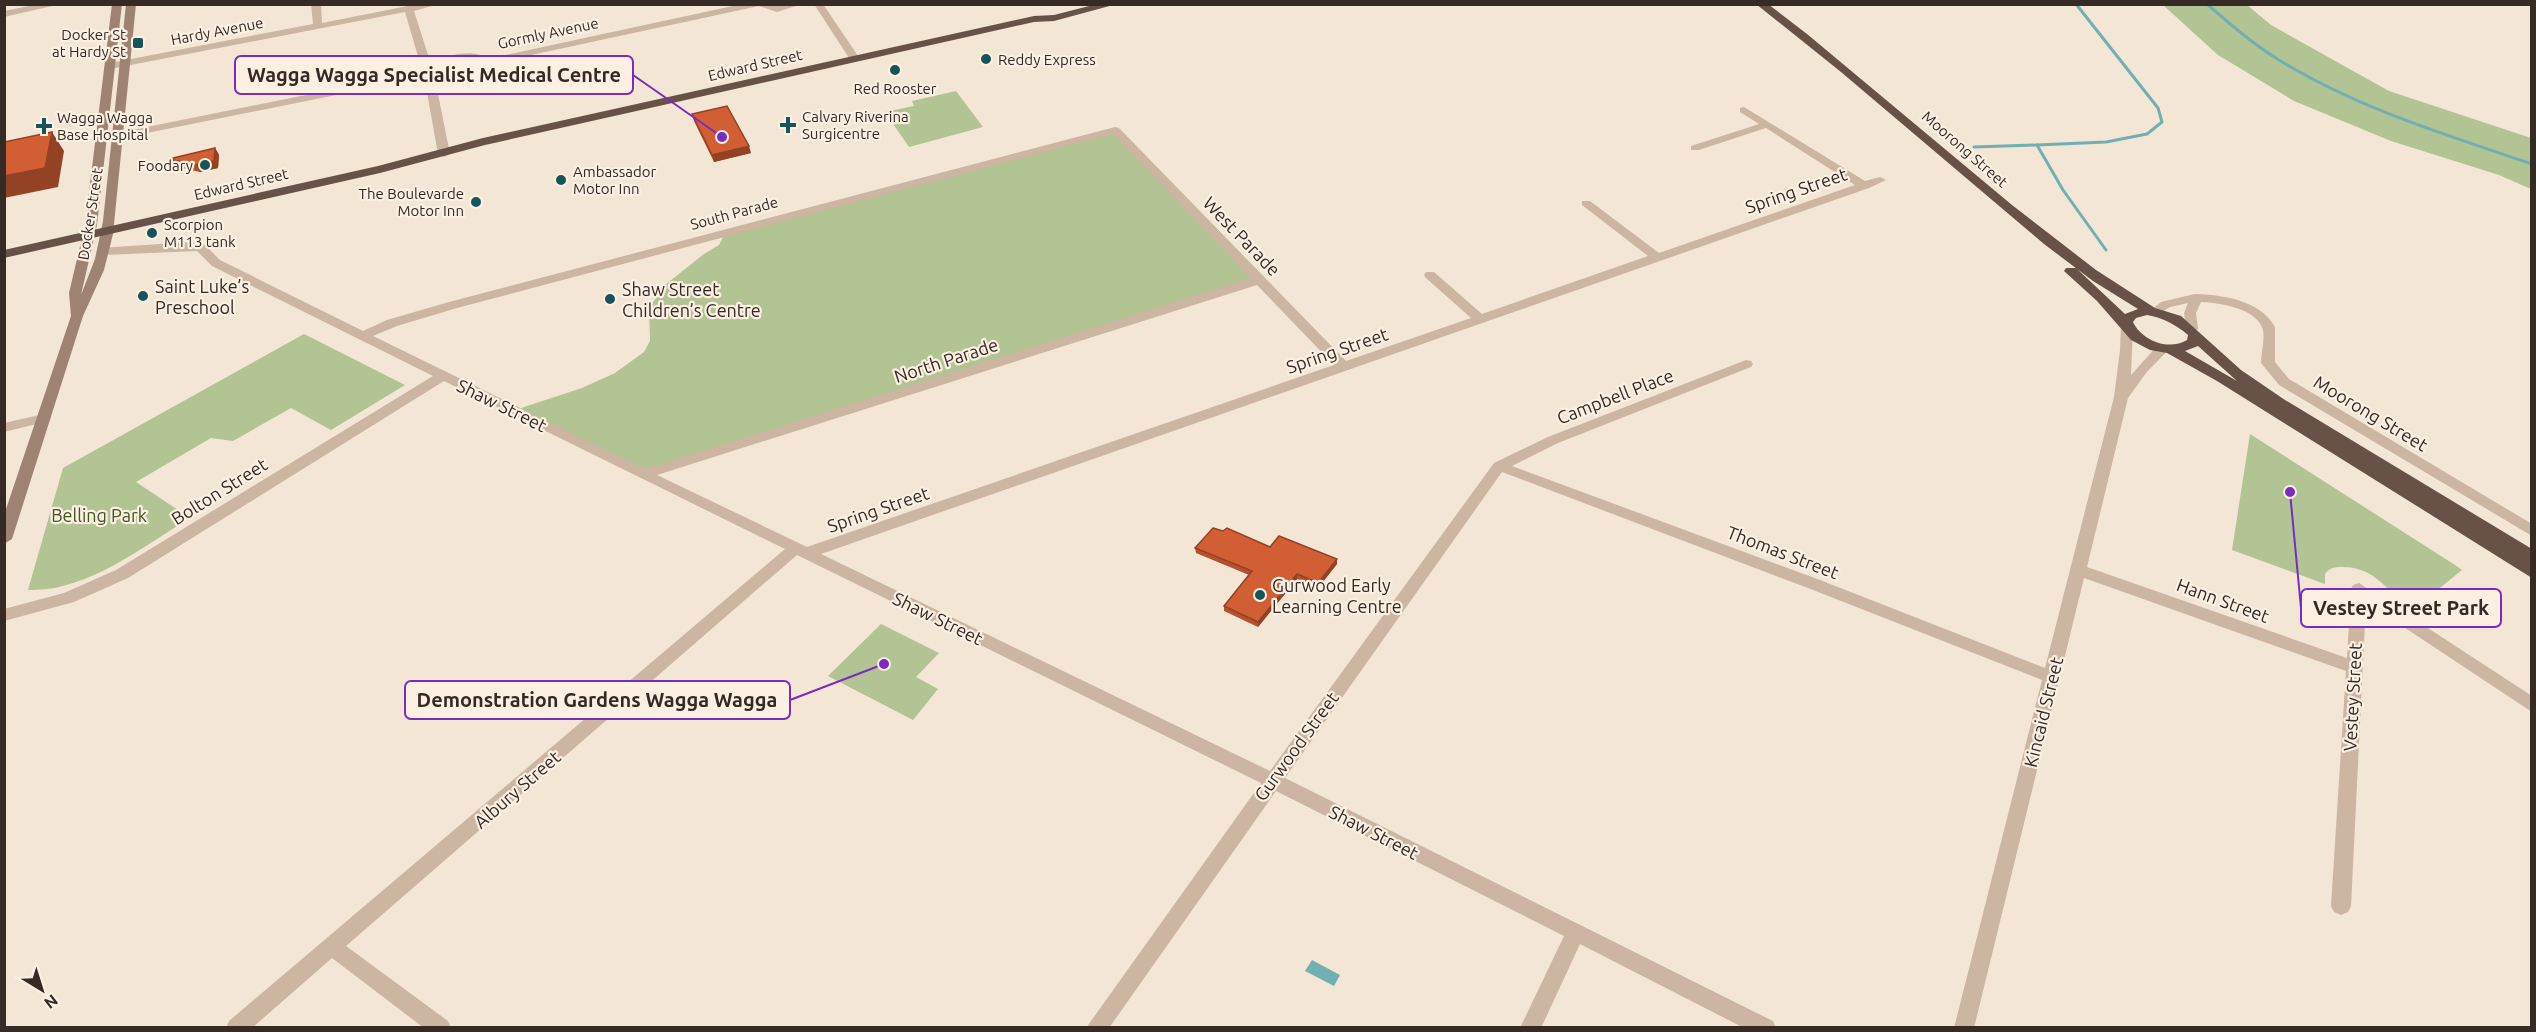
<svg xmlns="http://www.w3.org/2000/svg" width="2536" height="1032" font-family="Ubuntu,sans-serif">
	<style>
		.green { fill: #b2c394 }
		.water { fill: #72afb3 }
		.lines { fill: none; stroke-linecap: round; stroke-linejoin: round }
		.stream { stroke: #72afb3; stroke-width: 3 }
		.minor { fill: #ccb5a1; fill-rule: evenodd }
		.secondary { fill: #9f8372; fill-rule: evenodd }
		.trunk { fill: #685247; fill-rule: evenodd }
		.wall { fill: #b5512d }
		.shaded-wall { fill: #934224 }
		.building { fill: #d25e34; stroke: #934224; stroke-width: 1.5 }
		.poi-dot { fill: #16545a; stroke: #fbf0e2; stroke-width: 2 }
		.labels { text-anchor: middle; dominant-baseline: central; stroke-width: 4.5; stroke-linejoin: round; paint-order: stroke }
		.far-street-label { font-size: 15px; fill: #352a24; stroke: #fbf0e2 }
		.far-poi-label { font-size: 15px; fill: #352a24; stroke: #fbf0e2; text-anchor: start }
		.street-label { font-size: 18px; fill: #352a24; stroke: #fbf0e2 }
		.poi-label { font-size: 18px; fill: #352a24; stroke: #fbf0e2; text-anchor: start }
		.park-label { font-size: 18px; fill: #435526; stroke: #fbf0e2 }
		.leader { fill: none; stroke: #7b2cbf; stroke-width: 2 }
		.callout-dot { fill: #7b2cbf; stroke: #fbf0e2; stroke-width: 2 }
		.callout { fill: #fbf0e2; stroke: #7b2cbf; stroke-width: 2 }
		.callout-label { font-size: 20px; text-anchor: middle; font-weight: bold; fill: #352a24 }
	</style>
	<rect width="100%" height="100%" fill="#f3e6d5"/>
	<!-- green -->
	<g class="green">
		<polygon points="2163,5 2247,5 2271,25 2389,91 2531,138 2531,189 2499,175 2391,141 2294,101 2218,55"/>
		<polygon points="956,91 983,127 909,147 885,112 914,106 912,101"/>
		<polygon points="1115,130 1259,280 644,474 516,412 524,407 582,388 615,373 644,352 650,341 649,308 665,285 704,254 719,245 725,233"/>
		<path d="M304,334L405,385L331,430L291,408L233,441L211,438L136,482L190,518C142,547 87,592 28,590L63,468Z"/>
		<path d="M2250,434L2455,565L2462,570L2410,612C2389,591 2374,566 2341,567C2334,567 2329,568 2325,574V584L2232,550Z"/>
		<polygon points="881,624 939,653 916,677 938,689 913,720 828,676"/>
	</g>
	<!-- water -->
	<polygon class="water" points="1312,960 1340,975 1334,986 1305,971"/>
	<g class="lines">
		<!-- stream -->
		<g class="stream">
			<polyline points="2076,4 2158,108 2162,122 2147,134 2106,142 2037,145 2063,190 2106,250"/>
			<path d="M2207,4C2230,24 2253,44 2279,60C2357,108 2446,135 2532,164"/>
			<polyline points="1974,147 2037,145"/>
		</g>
		<!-- minor -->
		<g class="minor">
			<polygon points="39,4 61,4 4,17 4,11"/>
			<path d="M311,4H321L322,23L418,4H439L414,11L430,61C447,57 472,47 487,59L742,4H802L777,12L759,6L490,64L472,74L436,84L450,154L444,157L438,154L426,87L382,94L366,89L117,139L112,136L117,133L365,83C373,66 404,66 420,63L405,12L110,69L105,66L110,63L313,24ZM468,59L480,63C465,73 390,94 374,85L376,81L387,75Z"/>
			<polygon points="814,4 823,4 860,59 859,61 851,61"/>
			<path d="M1744,107L1865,181L1880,177L1886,180L1869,188L821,554L1270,771L1494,463L1548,437L1746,360L1751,361L1753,364L1751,367L1558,443L1512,466L1820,580L2045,668L2114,397L2120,350L2121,326L2127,322L2133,326L2131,375L2158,345L2163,344L2170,348L2146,373L2128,398L2087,567L2347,658L2351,589L2353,585L2359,583L2532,696V712L2366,602L2351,906L2348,912L2341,915L2334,912L2331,906L2346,671L2084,578L1974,1028H1954L2042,680L1808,588L1502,472L1285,778L1773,1021L1776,1028H1744L1580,944L1541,1028H1520L1564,936L1276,791L1109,1028H1086L1261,783L797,555L346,946L448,1021L451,1028H424L332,958L252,1028H226L229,1021L785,549L444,381L128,578L74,602L4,621V609L64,593L116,570L433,376L212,266L197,251L104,255L100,254V248L190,242L205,245L220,260L363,331L387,320L449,302L1115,127L1119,128L1346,361L1471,318L1426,278L1424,275L1426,272H1434L1482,314L1648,256L1582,205V201H1590L1659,253L1855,185L1766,128L1699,150H1691V146L1759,124L1740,112V108ZM1113,134L1251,278L645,469L373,336L397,326L457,308ZM1257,285L1334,365L807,547L657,475Z"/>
			<path d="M2195,294C2223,295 2260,300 2275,327V362L2289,379L2532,524V536L2279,385L2261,363C2261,352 2265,341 2263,330C2257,308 2220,303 2201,302L2196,313L2198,329L2192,333L2186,329L2184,313L2188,303L2170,307L2155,316L2149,312L2161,302Z"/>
			<polygon points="44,414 49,415 51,418 49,421 4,432 4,423"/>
		</g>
		<!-- secondary -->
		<polygon class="secondary" points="112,4 122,4 97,225 81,295 95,259 103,221 126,4 136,4 113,234 104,270 83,316 12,539 4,544 4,515 71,316 69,293 85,225"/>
		<!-- trunk -->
		<g class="trunk">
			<polygon points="1097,4 1117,4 1054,21 1034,22 485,145 380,173 4,258 4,250 378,166 483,138 1034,16 1054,15"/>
			<path d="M1756,4H1768L1807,34L2012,205L2096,270L2155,308L2181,316L2241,370L2285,400L2532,549V563L2530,562L2532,578L2217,381L2167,353L2150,350L2131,340L2097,301L2064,271L2066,268H2076L2125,314L2138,309L2093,281L2044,244L1841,72ZM2147,315C2163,318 2175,324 2188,335L2187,340C2169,351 2142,341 2133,322L2136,318ZM2198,346L2237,381L2185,351Z"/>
		</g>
	</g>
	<!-- wall -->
	<g class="wall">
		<polygon points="692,114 751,153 714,162 694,121"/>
		<polygon points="215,148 219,155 218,168 200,172 173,166 169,159"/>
		<polygon points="1270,547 1337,559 1337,564 1318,588 1297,579 1258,627 1224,611 1224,606 1249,575 1196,553 1195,548"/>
	</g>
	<!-- shaded-wall -->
	<g class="shaded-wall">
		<polygon points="52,132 64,151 58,187 4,198 4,176"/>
		<polygon points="749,146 751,153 714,162 712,155"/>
		<polygon points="215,148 219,155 218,168 200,172 196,165"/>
		<polygon points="1337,559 1337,564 1318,588 1318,583"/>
		<polygon points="1297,574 1297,579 1258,627 1258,622"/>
	</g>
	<!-- building -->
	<g class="building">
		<polygon points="727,106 749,146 712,155 692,114"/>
		<polygon points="52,132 45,168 4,176 4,142"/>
		<polygon points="215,148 214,161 196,165 169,159"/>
		<polygon points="1213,528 1223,531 1227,528 1270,547 1279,536 1337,559 1318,583 1297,574 1258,622 1224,606 1252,571 1195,548"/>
	</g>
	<!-- markers -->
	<g class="poi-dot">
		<rect x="132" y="37" width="12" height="12" rx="3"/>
		<circle cx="986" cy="59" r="6"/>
		<circle cx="895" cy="70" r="6"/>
		<path d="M785 116h6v6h6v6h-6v6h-6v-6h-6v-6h6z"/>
		<path d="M41 117h6v6h6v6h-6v6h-6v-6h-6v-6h6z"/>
		<circle cx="205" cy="165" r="6"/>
		<circle cx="561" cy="180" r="6"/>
		<circle cx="476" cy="202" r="6"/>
		<circle cx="152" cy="233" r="6"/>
		<circle cx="143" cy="296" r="6"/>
		<circle cx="610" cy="299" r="6"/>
		<circle cx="1260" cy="595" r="6"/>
	</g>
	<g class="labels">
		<!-- far-street labels -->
		<g class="far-street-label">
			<text transform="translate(217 31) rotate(-11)">Hardy Avenue</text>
			<text transform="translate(548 33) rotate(-12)">Gormly Avenue</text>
			<text transform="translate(755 65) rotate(-13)">Edward Street</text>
			<text transform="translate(1965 149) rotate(41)">Moorong Street</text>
			<text transform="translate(241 184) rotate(-13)">Edward Street</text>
			<text transform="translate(734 213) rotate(-15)">South Parade</text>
			<text transform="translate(90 214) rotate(-81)">Docker Street</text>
		</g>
		<!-- far-poi labels -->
		<g class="far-poi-label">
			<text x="126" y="34" text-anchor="end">Docker St<tspan x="126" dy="17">at Hardy St</tspan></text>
			<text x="998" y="59">Reddy Express</text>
			<text x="895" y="88" text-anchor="middle">Red Rooster</text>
			<text x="802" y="116">Calvary Riverina<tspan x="802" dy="17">Surgicentre</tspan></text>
			<text x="57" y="117">Wagga Wagga<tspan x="57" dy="17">Base Hospital</tspan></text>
			<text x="193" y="165" text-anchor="end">Foodary</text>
			<text x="573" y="171">Ambassador<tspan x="573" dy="17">Motor Inn</tspan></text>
			<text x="464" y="193" text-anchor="end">The Boulevarde<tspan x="464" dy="17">Motor Inn</tspan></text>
			<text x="164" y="224">Scorpion<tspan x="164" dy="17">M113 tank</tspan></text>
		</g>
		<!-- street labels -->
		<g class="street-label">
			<text transform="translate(1796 190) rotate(-19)">Spring Street</text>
			<text transform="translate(1242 236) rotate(46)">West Parade</text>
			<text transform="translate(1337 350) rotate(-19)">Spring Street</text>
			<text transform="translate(946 360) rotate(-18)">North Parade</text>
			<text transform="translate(1615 396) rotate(-21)">Campbell Place</text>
			<text transform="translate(502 405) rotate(26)">Shaw Street</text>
			<text transform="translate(2371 413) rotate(31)">Moorong Street</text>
			<text transform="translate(219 491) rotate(-32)">Bolton Street</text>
			<text transform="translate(878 509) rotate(-19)">Spring Street</text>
			<text transform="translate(1783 552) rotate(21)">Thomas Street</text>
			<text transform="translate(2223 600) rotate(20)">Hann Street</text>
			<text transform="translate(938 618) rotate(26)">Shaw Street</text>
			<text transform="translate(2352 697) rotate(-87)">Vestey Street</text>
			<text transform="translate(2043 712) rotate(-76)">Kincaid Street</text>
			<text transform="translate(1296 746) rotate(-54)">Gurwood Street</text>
			<text transform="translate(517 789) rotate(-41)">Albury Street</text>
			<text transform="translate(1374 832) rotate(27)">Shaw Street</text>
		</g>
		<!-- poi labels -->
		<g class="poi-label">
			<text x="155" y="286">Saint Luke’s<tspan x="155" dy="21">Preschool</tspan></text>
			<text x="622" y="289">Shaw Street<tspan x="622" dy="21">Children’s Centre</tspan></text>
			<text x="1272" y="585">Gurwood Early<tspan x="1272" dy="21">Learning Centre</tspan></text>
		</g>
		<!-- park labels -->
		<g class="park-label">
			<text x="99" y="515">Belling Park</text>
		</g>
	</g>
	<!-- callouts -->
	<path class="leader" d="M722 137L633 75M2290 492L2301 608M884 664L790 700"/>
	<g class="callout-dot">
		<circle cx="722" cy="137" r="6"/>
		<circle cx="2290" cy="492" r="6"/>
		<circle cx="884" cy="664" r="6"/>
	</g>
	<g class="callout">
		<rect x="235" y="56" width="398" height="38" rx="6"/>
		<rect x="2301" y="589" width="200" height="38" rx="6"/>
		<rect x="405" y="681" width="385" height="38" rx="6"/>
	</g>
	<g class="callout-label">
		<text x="434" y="82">Wagga Wagga Specialist Medical Centre</text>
		<text x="2401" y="615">Vestey Street Park</text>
		<text x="597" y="707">Demonstration Gardens Wagga Wagga</text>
	</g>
	<!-- border -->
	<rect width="2536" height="1032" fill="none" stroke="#352a24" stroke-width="12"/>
	<!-- north arrow -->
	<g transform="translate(42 990) rotate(142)" stroke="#fbf0e2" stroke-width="4.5" paint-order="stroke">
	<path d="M0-4.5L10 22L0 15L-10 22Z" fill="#352a24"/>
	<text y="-9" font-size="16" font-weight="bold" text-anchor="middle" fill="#352a24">N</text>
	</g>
</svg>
